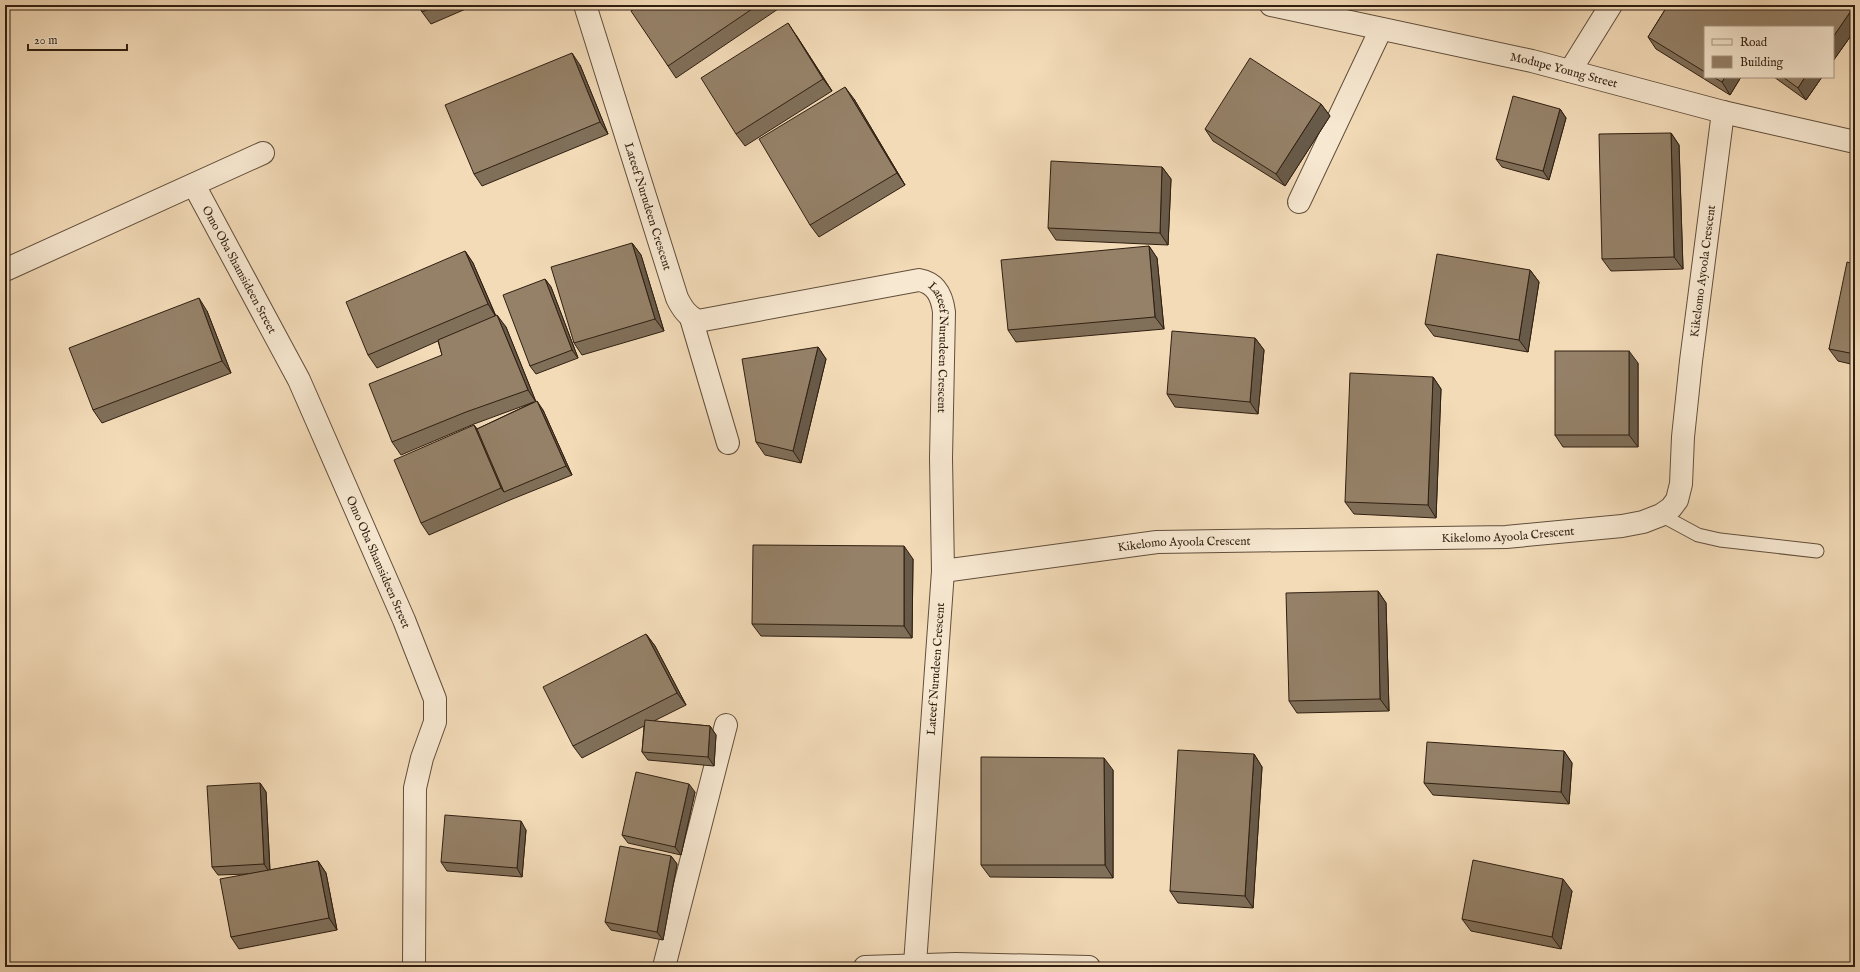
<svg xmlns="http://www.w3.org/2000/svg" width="1860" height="972" font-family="'IM FELL English',serif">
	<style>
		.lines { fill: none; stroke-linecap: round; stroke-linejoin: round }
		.service-casing { stroke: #614e3b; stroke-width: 15 }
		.minor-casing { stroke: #614e3b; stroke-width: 24 }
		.service { stroke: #f7e8d1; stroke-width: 13 }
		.minor { stroke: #f7e8d1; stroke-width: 22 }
		.wall { fill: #806f59; stroke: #301f11 }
		.shaded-wall { fill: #685a49; stroke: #301f11 }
		.building { fill: #958168; stroke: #301f11 }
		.labels { text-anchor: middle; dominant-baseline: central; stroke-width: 3.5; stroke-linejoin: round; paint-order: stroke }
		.street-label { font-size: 12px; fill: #301f11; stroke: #f7e8d1 }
	</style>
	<rect width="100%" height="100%" fill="#f3dbb8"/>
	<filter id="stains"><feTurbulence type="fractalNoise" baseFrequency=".005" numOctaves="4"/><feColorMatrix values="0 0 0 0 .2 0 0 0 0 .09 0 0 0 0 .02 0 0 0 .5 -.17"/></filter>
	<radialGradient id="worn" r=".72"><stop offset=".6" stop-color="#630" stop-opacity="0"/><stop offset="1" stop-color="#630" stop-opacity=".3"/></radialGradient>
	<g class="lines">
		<!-- service casing -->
		<g class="service-casing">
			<polyline id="service" points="1661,515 1698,535 1720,540 1817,551"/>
		</g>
		<!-- minor casing -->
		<g class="minor-casing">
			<g id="minor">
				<path id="s1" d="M585,5L677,298C682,308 687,316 698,321L919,280C936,283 942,296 944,312L941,458L943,571L915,964"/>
				<path id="s2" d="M1271,5L1532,61L1723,112L1855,142"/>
				<polyline points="1570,71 1611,5"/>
				<path id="s3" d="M194,185L299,380L404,620L435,699V722L422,758L415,788L414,967"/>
				<polyline points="1299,202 1381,29"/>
				<polyline points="5,270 263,153"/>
				<polyline points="691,318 728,443"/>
				<path id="s4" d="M943,571L1157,542L1506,537L1622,526L1643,522L1661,515L1671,508L1677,500L1681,484L1683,437L1691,361L1723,112"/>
				<polyline points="664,967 726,725"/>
				<polyline points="865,967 956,964 1089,967"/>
			</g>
		</g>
		<!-- service -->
		<use href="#service" class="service"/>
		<!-- minor -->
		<use href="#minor" class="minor"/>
	</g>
	<!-- wall -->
	<g class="wall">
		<polygon points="419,5 475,5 431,24 422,12"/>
		<polygon points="640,5 784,5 676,78 668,66"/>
		<polygon points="1668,5 1855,5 1855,30 1833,61 1833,27 1705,27 1705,77 1741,77 1730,95 1656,49 1648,37"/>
		<polygon points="796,35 832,91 745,146 736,134"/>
		<polygon points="580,65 608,134 482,186 474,174"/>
		<polygon points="1774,77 1822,77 1806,100"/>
		<polygon points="854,99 905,185 819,237 810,225"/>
		<polygon points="1321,104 1330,116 1285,186 1213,141 1205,129"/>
		<polygon points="1560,109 1566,118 1549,180 1502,167 1496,159"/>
		<polygon points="1671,133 1679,145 1683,269 1611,271 1602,259"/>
		<polygon points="1162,167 1171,179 1168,245 1056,240 1048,228"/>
		<polygon points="632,243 641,255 664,331 582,355 574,343"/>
		<polygon points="1149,246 1157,258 1164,329 1016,342 1008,330"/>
		<polygon points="465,251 473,263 496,316 506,327 536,402 543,410 572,475 510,500 429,535 421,523 474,425 477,429 534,402 474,424 401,455 392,442 442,355 438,341 377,368 368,355"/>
		<polygon points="1855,264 1855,365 1838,361 1829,349"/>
		<polygon points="1530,270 1539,282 1528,352 1434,336 1425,324"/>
		<polygon points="545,279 551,287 578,358 536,374 530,366"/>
		<polygon points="207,311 231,373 102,423 93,410"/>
		<polygon points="1255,338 1264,350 1258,414 1175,407 1167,394"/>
		<polygon points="818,347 826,359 801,463 765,455 756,442"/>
		<polygon points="1638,363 1638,447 1563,447 1555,435"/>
		<polygon points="1433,377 1441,389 1436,518 1354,514 1345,502"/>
		<polygon points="913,559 912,638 761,636 752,624"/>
		<polygon points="1378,591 1386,603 1389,711 1297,713 1289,701"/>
		<polygon points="646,634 655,646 686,705 654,721 710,726 716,735 714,766 648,760 642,752 644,726 582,758 573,746"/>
		<polygon points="1564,751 1572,763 1569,804 1433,795 1424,783"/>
		<polygon points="1254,754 1262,767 1253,908 1178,903 1170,891"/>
		<polygon points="1113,770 1113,878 990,877 981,865"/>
		<polygon points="260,783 266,792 270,870 318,861 326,873 337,930 239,949 231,937 248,874 218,875 212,867"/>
		<polygon points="695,792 681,855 628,843 622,835"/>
		<polygon points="526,830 522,877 447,871 441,862"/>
		<polygon points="671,856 677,864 663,940 611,930 605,922"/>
		<polygon points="1572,891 1561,949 1471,931 1462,919"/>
	</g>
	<!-- shaded-wall -->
	<g class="shaded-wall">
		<polygon points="1855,5 1855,30 1833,61 1833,37"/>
		<polygon points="788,23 796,35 832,91 823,79"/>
		<polygon points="572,53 580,65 608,134 600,122"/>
		<polygon points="1725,77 1741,77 1730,95 1722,82"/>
		<polygon points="1805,77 1822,77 1806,100 1798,88"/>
		<polygon points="845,87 854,99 905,185 897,173"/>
		<polygon points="1321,104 1330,116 1285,186 1276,174"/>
		<polygon points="1560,109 1566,118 1549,180 1543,171"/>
		<polygon points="1671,133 1679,145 1683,269 1674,257"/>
		<polygon points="1162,167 1171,179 1168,245 1160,233"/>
		<polygon points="632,243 641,255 664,331 655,319"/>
		<polygon points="1149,246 1157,258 1164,329 1155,317"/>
		<polygon points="465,251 473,263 496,317 488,304"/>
		<polygon points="1530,270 1539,282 1528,352 1519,340"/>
		<polygon points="545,279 551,287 578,358 572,350"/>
		<polygon points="199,298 207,311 231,373 222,361"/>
		<polygon points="497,315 506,327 536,402 528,390"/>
		<polygon points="1255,338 1264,350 1258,414 1250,402"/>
		<polygon points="818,347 826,359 801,463 793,451"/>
		<polygon points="1629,351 1638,363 1638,447 1629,435"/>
		<polygon points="1433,377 1441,389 1436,518 1428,505"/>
		<polygon points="537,401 543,410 572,475 566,466"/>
		<polygon points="474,425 483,437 504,492 501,488"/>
		<polygon points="904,546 913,559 912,638 904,626"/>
		<polygon points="1378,591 1386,603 1389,711 1380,699"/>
		<polygon points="646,634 655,646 686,705 677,693"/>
		<polygon points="710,726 716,735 714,766 708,757"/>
		<polygon points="1564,751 1572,763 1569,804 1561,792"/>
		<polygon points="1254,754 1262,767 1253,908 1245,896"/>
		<polygon points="1104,758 1113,770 1113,878 1105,865"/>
		<polygon points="260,783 266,792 270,873 264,864"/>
		<polygon points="689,784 695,792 681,855 675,847"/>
		<polygon points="521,821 526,830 522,877 517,868"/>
		<polygon points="671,856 677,864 663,940 657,932"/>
		<polygon points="318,861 326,873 337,930 329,918"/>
		<polygon points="1563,879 1572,891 1561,949 1552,937"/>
	</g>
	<!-- building -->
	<g class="building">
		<polygon points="419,5 438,5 422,12"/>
		<polygon points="640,5 758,5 668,66 631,11"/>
		<polygon points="1668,5 1855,5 1833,37 1833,27 1705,27 1705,72 1648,37"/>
		<polygon points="788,23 823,79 736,134 701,78"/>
		<polygon points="572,53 600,122 474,174 445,105"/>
		<polygon points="1250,58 1321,104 1276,174 1205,129"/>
		<polygon points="1713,77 1725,77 1722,82"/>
		<polygon points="1783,77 1805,77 1798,88"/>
		<polygon points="845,87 897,173 810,225 759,139"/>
		<polygon points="1513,96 1560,109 1543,171 1496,159"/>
		<polygon points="1671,133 1674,257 1602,259 1599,134"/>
		<polygon points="1051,161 1162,167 1160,233 1048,228"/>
		<polygon points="632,243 655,319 574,343 551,267"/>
		<polygon points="1149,246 1155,317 1008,330 1001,260"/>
		<polygon points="465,251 488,304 368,355 346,302"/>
		<polygon points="1437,254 1530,270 1519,340 1425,324"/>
		<polygon points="1847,262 1855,264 1855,354 1829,349"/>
		<polygon points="545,279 572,350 530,366 503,295"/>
		<polygon points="199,298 222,361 93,410 69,348"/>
		<polygon points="497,315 528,390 466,412 392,442 369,384 442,355 438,340"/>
		<polygon points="1172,331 1255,338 1250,402 1167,394"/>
		<polygon points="818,347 793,451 756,442 742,359"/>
		<rect x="1555" y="351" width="74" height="84"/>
		<polygon points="1350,373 1433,377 1428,505 1345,502"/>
		<polygon points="537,401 566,466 504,492 477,429"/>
		<polygon points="474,425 501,488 421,523 394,460"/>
		<polygon points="753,545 904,546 904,626 752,624"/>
		<polygon points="1378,591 1380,699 1289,701 1286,593"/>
		<polygon points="646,634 677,693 573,746 543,687"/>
		<polygon points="645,720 710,726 708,757 642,752"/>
		<polygon points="1427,742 1564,751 1561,792 1424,783"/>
		<polygon points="1178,750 1254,754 1245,896 1170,891"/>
		<polygon points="981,757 1104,758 1105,865 981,865"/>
		<polygon points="636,772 689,784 675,847 622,835"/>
		<polygon points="260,783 264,864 212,867 207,786"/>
		<polygon points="445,815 521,821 517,868 441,862"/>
		<polygon points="620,846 671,856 657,932 605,922"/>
		<polygon points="1473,860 1563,879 1552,937 1462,919"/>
		<polygon points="318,861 329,918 231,937 220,879"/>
	</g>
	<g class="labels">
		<!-- street labels -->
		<g class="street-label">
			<text stroke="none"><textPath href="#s2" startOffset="300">Modupe Young Street</textPath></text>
			<text stroke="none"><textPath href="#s1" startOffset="211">Lateef Nurudeen Crescent</textPath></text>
			<text stroke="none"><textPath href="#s3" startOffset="96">Omo Oba Shamsideen Street</textPath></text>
			<text stroke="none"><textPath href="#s4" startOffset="975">Kikelomo Ayoola Crescent</textPath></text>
			<text stroke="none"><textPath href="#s1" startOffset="642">Lateef Nurudeen Crescent</textPath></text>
			<text stroke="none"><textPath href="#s4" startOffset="567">Kikelomo Ayoola Crescent</textPath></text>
			<text stroke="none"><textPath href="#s4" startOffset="243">Kikelomo Ayoola Crescent</textPath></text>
			<text stroke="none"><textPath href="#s3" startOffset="420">Omo Oba Shamsideen Street</textPath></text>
			<text transform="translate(936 669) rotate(-86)">Lateef Nurudeen Crescent</text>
		</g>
	</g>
	<!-- margin -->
	<rect width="1860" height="972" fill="none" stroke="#f3dbb8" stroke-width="20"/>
	<rect x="6" y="6" width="1848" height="960" fill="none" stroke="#301f11" stroke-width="2"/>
	<rect x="10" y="10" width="1840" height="952" fill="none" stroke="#301f11"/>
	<!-- legend -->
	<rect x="1704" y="26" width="130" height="52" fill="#f7e8d1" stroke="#a79884"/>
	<rect x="1712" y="39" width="20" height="6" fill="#f7e8d1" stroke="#a79884"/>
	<text x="1740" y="46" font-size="12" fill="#301f11">Road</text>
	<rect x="1712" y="56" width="20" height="12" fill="#958168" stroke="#a79884"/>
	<text x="1740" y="66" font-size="12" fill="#301f11">Building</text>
	<!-- scale -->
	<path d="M28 44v6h99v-6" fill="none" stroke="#301f11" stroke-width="2"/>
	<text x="34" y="44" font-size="12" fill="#301f11" stroke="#f7e8d1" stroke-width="3" paint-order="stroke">20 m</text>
	<rect width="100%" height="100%" filter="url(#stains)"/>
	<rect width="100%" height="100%" fill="url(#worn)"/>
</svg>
